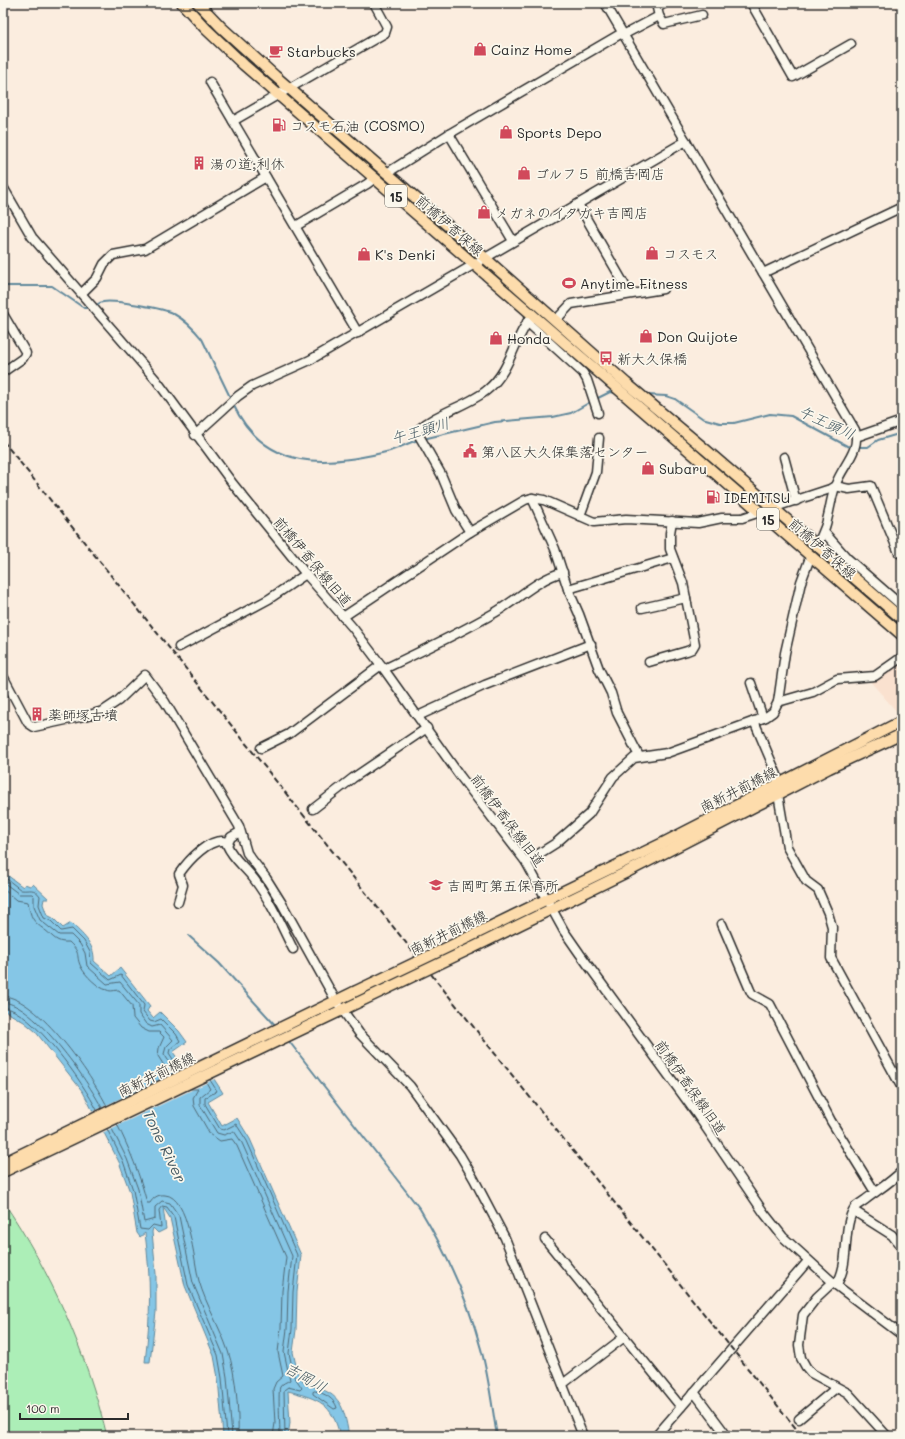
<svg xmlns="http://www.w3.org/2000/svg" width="905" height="1439" font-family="Mali,'Klee One',sans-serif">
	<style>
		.built { fill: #fae1cf }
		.green { fill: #aceeb7; stroke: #6c8c71 }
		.water { fill: #85c6e6; stroke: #61889b }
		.pier { fill: #fbeddf }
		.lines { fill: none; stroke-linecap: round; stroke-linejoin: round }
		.shore { stroke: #4f6976; stroke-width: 1 }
		.stream { stroke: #61889b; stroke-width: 2 }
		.minor-casing { stroke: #2b2b2b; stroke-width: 11 }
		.major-casing { stroke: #2b2b2b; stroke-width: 13 }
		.minor { stroke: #fbf7ec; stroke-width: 8 }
		.major { stroke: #fddcac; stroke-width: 10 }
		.rail { stroke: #2b2b2b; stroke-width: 2; stroke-dasharray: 6 3; stroke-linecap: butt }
		.major-bridge-casing { stroke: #2b2b2b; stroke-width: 13; stroke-linecap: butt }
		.major-bridge { stroke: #fddcac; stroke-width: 10 }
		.labels { text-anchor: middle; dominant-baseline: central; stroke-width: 3.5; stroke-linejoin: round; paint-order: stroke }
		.shield { fill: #fbf7ec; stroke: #696865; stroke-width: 1 }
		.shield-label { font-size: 13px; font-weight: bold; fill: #2b2b2b }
		.poi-label { font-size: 14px; fill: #2b2b2b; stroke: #fbf7ec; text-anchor: start }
		.street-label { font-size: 14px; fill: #2b2b2b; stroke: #fbf7ec }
		.water-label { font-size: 15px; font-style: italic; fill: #465a63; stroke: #fbf7ec }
	</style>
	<rect width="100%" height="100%" fill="#fbeddf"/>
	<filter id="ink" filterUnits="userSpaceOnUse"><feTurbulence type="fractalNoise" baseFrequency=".025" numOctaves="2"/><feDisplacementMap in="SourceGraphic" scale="8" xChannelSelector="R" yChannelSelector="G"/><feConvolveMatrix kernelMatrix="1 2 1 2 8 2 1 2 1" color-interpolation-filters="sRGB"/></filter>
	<g filter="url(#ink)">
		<!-- built -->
		<polygon class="built" points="902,659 902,711 898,713 868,679"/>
		<!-- green -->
		<path class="green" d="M3,1201C52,1274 86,1351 107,1436H3Z"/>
		<!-- water -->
		<path class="water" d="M3,872L23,887L25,884L30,886L33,884L49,899H44L43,904L47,915L53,918L63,928L71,923C82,934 95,944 94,961L111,976L120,968L150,1006L147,1011L153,1018L160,1012L179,1031L187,1042L173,1052L188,1074L214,1079L223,1093L208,1102L222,1126L237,1118L250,1139L301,1255L297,1292L296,1330L293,1352L298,1374L305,1384C340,1393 343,1402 349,1436H340C332,1403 319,1399 288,1391L290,1423L288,1436H223L218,1378L214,1356L185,1286L170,1218L163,1207L166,1229L158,1233L153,1228L152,1232L156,1274V1312L150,1362H145C151,1314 151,1280 145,1233L140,1237L137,1233L130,1192L119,1162L83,1092L35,1031L24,1022L3,1010Z"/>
		<!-- pier -->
		<polygon class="pier" points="206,1063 217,1078 102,1133 92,1112 185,1067 189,1072"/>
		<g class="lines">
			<!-- shore -->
			<g class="shore">
				<path d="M3,876L21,890C30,891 34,887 40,896L39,905L44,918L51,921L61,931L72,929L84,941L90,952L91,963L110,980L121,975L144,1005L143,1012L150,1021L154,1022L161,1019L176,1034L180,1041L170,1049L169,1053L180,1070"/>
				<polyline points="3,882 19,894 32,894 34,896 34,906 40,920 59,935 71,935 80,944 85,953 87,966 107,984 120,982 139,1005 139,1014 146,1024 152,1027 160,1025 173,1040 166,1047 164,1054 176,1072"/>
				<path d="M3,889L16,900L28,902C31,918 32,921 45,930C54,937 56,943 69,942C82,954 75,955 81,967C85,975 98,988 107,990C111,992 115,990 119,990L132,1006L133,1018L141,1028L149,1032H159L164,1037L159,1048L158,1056L170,1075"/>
				<path d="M3,996C38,997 92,1076 107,1106"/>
				<path d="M3,1002C35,1004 88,1081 102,1108"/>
				<path d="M3,1007C33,1010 84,1084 97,1110"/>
				<polyline points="210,1080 217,1091 205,1098 205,1104 220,1129 224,1130 236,1124 247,1141 297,1255 293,1292 292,1329 289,1353 294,1376 302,1388 300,1390 288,1387 284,1390 285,1436"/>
				<path d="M206,1082L210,1089L200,1097V1105L217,1133L224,1135L234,1131L242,1143L292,1256L288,1291L287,1329L284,1352L290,1380C287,1382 282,1383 280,1387C278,1390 280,1428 280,1436"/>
				<polyline points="191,1089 198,1089 193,1098 194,1106 210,1134 220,1141 232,1139 237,1146 286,1257 282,1291 281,1328 278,1352 283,1376 276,1382 273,1389 275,1423 273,1436"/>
				<path d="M117,1124C130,1150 140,1175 147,1203H150C153,1198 158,1194 165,1195C189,1196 194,1262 199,1281C206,1305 220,1327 228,1351C236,1375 239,1412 238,1436"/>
				<polyline points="111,1127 127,1159 138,1189 144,1222 155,1219 155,1207 162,1201 170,1203 179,1216 193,1283 223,1354 227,1377 232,1436"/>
				<polyline points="107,1129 123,1161 133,1190 140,1229 148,1230 153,1225 161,1227 159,1210 162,1206 167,1207 174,1217 188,1285 218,1355 222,1378 227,1436"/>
				<path d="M315,1391C324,1393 335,1399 337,1408L334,1409L313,1394V1392Z"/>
			</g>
			<!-- stream -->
			<g class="stream">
				<polyline points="3,286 52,286 84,308 91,308"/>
				<path d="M95,306C98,304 100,302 103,302C115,300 164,308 174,314C185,320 194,329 202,339L231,399"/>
				<polyline points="647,395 666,396 675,399 702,418 720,423 734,423 770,414 791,416 847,446 852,447"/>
				<polyline points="596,399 610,392 616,393"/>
				<path d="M233,404C265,472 327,467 390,451C399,448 408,443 418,440"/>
				<polyline points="423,439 495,422 553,417 571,413 592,401"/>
				<polyline points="857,447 868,447 878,440 902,433"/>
				<polyline points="189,936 219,963 276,1026"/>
				<path d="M288,1040L420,1209C446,1252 468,1300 481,1349C489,1377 492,1407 497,1436"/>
			</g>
			<!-- minor casing -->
			<g class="minor-casing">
				<g id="minor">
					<path d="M605,3L855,430C861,451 842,466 836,484C828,505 830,526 816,545"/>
					<polyline points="665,3 657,8 659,16 664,24 702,15"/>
					<polyline points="751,3 793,77 851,44"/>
					<polyline points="623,35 659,16"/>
					<polyline points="210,82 358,333"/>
					<polyline points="233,121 385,33 387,27 374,3"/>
					<polyline points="449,134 513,241"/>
					<polyline points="387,173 449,134 622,33"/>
					<polyline points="3,187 32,237 157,381 233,484 306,574 353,628 381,665 460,776 526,862 564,931 580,954 696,1113 764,1213 783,1237 836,1285 902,1335"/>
					<polyline points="578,204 627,289 628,294"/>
					<polyline points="296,226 367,184 375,178"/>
					<polyline points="763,273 902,207"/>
					<polyline points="82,293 97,278 104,264 113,255 145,249 266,177"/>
					<polyline points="3,314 26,353 23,358 3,372"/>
					<polyline points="556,320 571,304 663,289"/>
					<polyline points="527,322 583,373 587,380 598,413"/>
					<polyline points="195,435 238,396 252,386 310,360 686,141"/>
					<polyline points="856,437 902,421"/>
					<polyline points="784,457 796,501"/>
					<polyline points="532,498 555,549 568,589 579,614 599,669 611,693 617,713 639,756"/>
					<polyline points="580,516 596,472 599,438"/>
					<path d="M470,532L456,510L441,474L417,432C428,416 470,405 487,390C512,370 514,336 533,315"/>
					<polyline points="824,532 847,558 902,606"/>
					<polyline points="568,589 673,558"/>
					<polyline points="642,608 686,598"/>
					<polyline points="343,617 470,532 525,500 532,498 544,500 594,522 626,519 698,523 722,518 742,518 830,489 835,486 849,489 871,486 899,553 902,554"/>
					<polyline points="179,647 269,599 306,574"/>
					<polyline points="649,662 687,651 692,649 695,644 683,583 670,549 670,533 672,521"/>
					<path d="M384,669C422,651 460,633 496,612C518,599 538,579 563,572"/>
					<polyline points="3,676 28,723 34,727 89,715 103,711 118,701 145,675 165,702 239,826 247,853 266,878 281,902 336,1001 359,1033 410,1086 460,1155 474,1179 505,1238 583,1436"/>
					<polyline points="751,683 763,718"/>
					<polyline points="778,702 813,692 837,679 875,676 902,657"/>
					<polyline points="418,716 485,685 591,644"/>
					<polyline points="754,721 777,775 778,794 787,847 806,881 818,890 828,913 832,927 831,958 902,1088"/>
					<polyline points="261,748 289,734 381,665"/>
					<polyline points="313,809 353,778 427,728"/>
					<path d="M240,832L231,837L227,845C233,859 245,867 254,879C270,900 281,925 293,949"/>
					<polyline points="526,862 556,843 589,814 613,777 634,758 667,753 766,717 773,712 778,702 785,653 801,582 811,555"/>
					<path d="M178,902L183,885L179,874C188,861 210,836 227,842"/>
					<polyline points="722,924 750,990 752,994 770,1004 831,1121 875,1192"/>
					<polyline points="854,1211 892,1235 902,1248"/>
					<polyline points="545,1239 681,1407"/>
					<polyline points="833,1282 817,1297 803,1315 799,1345 801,1358 806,1367 811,1373 848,1393 887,1436"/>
					<path d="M836,1285C851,1263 841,1228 855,1207C857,1205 862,1202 865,1200C878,1190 891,1182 902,1171"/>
					<polyline points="564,1383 623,1338"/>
					<polyline points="694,1392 727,1436"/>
					<polyline points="799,1419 836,1388"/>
					<polyline points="656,1436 808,1261"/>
				</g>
			</g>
			<!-- major casing -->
			<g class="major-casing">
				<g id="major">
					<polyline points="182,3 206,29 244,65 902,635"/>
					<polyline points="198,3 221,27 275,76 485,258 626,383 706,450 902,619"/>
					<polyline points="467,938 663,843 902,721"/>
					<polyline points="472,948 629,871 829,768 902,734"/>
					<polyline points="3,1163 354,992"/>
					<polyline points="3,1172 359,1002"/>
				</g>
			</g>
			<!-- minor -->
			<use href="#minor" class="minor"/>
			<!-- major -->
			<use href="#major" class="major"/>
			<!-- rail -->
			<polyline class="rail" points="3,441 802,1436"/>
			<!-- major-bridge casing -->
			<g class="major-bridge-casing">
				<g id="major-bridge">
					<polyline points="354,992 467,938"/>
					<polyline points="359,1002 472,948"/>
				</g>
			</g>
			<!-- major-bridge -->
			<use href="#major-bridge" class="major-bridge"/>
		</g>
	</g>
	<!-- icons -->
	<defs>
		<g id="shop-bare" transform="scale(1.08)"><path d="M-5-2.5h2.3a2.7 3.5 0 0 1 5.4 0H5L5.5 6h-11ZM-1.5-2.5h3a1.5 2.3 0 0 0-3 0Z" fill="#d1495b" stroke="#fbf7ec" stroke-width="2.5" paint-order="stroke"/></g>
		<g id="cafe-bare" transform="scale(1.08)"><path d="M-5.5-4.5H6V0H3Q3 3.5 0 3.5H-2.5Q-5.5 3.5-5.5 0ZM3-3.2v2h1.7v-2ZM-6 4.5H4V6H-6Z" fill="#d1495b" stroke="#fbf7ec" stroke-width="2.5" paint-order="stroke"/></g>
		<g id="fuel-bare" transform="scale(1.08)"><path d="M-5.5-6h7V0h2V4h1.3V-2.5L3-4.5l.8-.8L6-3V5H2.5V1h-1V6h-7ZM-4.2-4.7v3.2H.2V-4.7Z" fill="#d1495b" stroke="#fbf7ec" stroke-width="2.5" paint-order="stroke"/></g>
		<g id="building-bare" transform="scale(1.08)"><path d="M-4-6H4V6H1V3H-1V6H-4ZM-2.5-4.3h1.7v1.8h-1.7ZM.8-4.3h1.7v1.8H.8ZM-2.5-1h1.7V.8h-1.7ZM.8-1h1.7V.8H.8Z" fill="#d1495b" stroke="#fbf7ec" stroke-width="2.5" paint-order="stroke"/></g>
		<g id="stadium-bare" transform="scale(1.08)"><path d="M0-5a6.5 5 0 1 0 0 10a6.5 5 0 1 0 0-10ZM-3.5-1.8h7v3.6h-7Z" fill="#d1495b" stroke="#fbf7ec" stroke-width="2.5" paint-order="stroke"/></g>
		<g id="bus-bare" transform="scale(1.08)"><path d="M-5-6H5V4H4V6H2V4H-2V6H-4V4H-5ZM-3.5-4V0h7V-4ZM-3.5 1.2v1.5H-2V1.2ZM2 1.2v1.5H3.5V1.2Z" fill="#d1495b" stroke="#fbf7ec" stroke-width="2.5" paint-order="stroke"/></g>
		<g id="civic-bare" transform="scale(1.08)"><path d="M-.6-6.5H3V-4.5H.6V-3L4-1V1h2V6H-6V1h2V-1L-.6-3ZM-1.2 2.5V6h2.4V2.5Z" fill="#d1495b" stroke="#fbf7ec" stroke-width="2.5" paint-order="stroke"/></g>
		<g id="school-bare" transform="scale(1.08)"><path d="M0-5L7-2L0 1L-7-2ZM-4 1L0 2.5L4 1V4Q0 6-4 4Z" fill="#d1495b" stroke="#fbf7ec" stroke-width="2.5" paint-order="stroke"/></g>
	</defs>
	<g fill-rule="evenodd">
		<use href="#shop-bare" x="480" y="49"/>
		<use href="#cafe-bare" x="276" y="51"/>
		<use href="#fuel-bare" x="279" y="125"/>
		<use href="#shop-bare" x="506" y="132"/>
		<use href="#building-bare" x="199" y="163"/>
		<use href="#shop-bare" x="524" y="173"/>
		<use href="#shop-bare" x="484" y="212"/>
		<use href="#shop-bare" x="652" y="253"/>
		<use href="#shop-bare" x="364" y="254"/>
		<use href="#stadium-bare" x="569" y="283"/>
		<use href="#shop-bare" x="646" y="336"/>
		<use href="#shop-bare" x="496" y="338"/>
		<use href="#bus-bare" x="606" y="358"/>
		<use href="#civic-bare" x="470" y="451"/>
		<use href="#shop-bare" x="648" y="468"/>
		<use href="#fuel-bare" x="713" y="497"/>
		<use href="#building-bare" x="37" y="714"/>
		<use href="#school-bare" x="436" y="885"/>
	</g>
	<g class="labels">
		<!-- shield labels -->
		<g class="shield">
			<rect x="385" y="185" width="22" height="22" rx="3"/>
			<rect x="757" y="508" width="22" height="22" rx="3"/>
		</g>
		<g class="shield-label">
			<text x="396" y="196">15</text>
			<text x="768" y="519">15</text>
		</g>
		<!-- poi labels -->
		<g class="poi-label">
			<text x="491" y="49">Cainz Home</text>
			<text x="287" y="51">Starbucks</text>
			<text x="290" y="125">コスモ石油 (COSMO)</text>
			<text x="517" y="132">Sports Depo</text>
			<text x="210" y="163">湯の道;利休</text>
			<text x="535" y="173">ゴルフ５ 前橋吉岡店</text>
			<text x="495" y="212">メガネのイタガキ吉岡店</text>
			<text x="663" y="253">コスモス</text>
			<text x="375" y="254">K's Denki</text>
			<text x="580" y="283">Anytime Fitness</text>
			<text x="657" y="336">Don Quijote</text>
			<text x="507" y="338">Honda</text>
			<text x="617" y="358">新大久保橋</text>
			<text x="481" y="451">第八区大久保集落センター</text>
			<text x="659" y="468">Subaru</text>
			<text x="724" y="497">IDEMITSU</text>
			<text x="48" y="714">薬師塚古墳</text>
			<text x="447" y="885">吉岡町第五保育所</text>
		</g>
		<!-- street labels -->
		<g class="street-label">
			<text transform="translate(450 225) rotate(41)">前橋伊香保線</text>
			<text transform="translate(823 548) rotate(41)">前橋伊香保線</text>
			<text transform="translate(313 561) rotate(50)">前橋伊香保線旧道</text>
			<text transform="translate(738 789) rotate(-27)">南新井前橋線</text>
			<text transform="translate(508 820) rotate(53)">前橋伊香保線旧道</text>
			<text transform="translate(448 932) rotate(-26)">南新井前橋線</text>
			<text transform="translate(156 1074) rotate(-26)">南新井前橋線</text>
			<text transform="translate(691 1087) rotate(55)">前橋伊香保線旧道</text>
		</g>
		<!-- water labels -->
		<g class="water-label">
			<text transform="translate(827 422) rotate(25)">午王頭川</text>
			<text transform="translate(420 430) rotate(-16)">午王頭川</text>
			<text transform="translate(165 1146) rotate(64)">Tone River</text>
			<text transform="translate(306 1377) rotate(29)">吉岡川</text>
		</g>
	</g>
	<!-- margin -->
	<rect width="905" height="1439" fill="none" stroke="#fbf7ec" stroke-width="16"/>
	<rect x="8" y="8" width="889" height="1423" fill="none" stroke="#2b2b2b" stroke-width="1.5" filter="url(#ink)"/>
	<!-- scale -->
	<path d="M20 1413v6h108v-6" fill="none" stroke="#2b2b2b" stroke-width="2"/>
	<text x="26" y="1413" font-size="12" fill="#2b2b2b" stroke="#fbf7ec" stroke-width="3" paint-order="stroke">100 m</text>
</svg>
